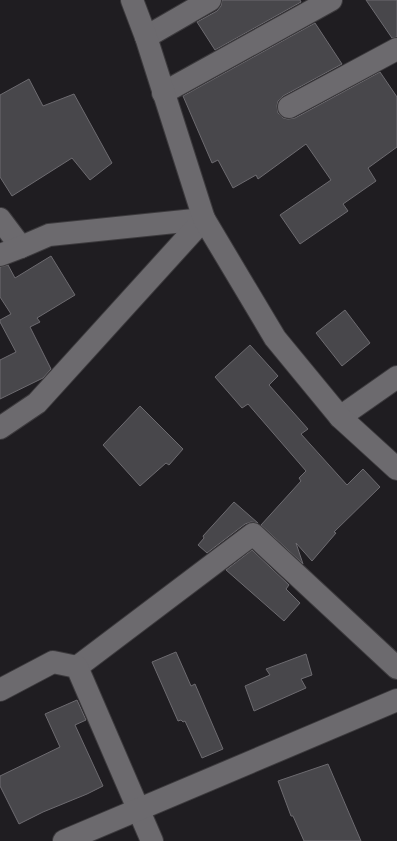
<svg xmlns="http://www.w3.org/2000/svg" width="397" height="841" font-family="'IBM Plex Sans',sans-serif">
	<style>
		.building { fill: #48474b; stroke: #6d6b70 }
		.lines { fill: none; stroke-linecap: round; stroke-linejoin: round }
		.minor-casing { stroke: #3c3a3d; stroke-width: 24 }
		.tertiary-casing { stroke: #3c3a3d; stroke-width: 24 }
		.minor { stroke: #6c6a6e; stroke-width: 22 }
		.tertiary { stroke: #6c6a6e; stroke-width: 22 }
	</style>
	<rect width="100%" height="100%" fill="#1f1d21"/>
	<!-- building -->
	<g class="building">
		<polygon points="222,0 300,0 301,2 215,50 197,22 217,11 221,6"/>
		<polygon points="366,0 397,0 397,37 392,38"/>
		<polygon points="315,23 342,64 283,96 278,101 277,106 278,113 283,118 288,119 295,118 380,72 397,97 397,147 368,168 376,181 343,204 348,211 300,244 280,215 331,180 306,144 258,179 256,175 233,188 218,160 212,163 183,96"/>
		<polygon points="29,79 43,106 74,94 112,163 90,180 72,158 12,196 0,177 0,95"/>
		<polygon points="51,256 75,295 37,318 40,322 30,327 51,369 43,378 0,399 0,360 16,352 0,322 0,320 11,314 0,297 0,267 8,265 15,278"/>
		<polygon points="345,310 370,343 342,366 316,333"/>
		<polygon points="250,345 278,376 269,385 308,429 301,434 347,485 363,469 380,487 334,532 336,533 312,561 296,543 303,564 261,525 301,481 299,478 306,471 248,404 242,408 215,377"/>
		<polygon points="140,406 183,449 169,465 166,463 140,486 103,445"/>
		<polygon points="234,502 258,523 251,522 245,524 207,553 198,545 204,538 203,536"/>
		<polygon points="252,550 289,585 286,589 300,603 284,621 226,570"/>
		<polygon points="176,652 191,686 195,684 223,749 202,758 185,721 183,722 181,720 178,721 152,662"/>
		<polygon points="306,654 312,675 301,679 306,688 254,711 245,686 270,675 266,669"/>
		<polygon points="77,700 86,720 75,725 103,786 87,794 43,812 19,824 0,786 0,776 60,747 45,714"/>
		<polygon points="328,764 361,841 304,841 293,816 291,816 278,781"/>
	</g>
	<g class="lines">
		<!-- minor casing -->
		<g class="minor-casing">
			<g id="minor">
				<polyline points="146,37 210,0"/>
				<polyline points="163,93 331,0"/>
				<polyline points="289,107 397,49"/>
				<polyline points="0,219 21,247"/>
				<polyline points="0,255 21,247 49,235 204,219"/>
				<polyline points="340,417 397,377"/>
				<polyline points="0,428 37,403 204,219"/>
				<polyline points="77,667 253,534 397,668"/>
				<polyline points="0,690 53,662 77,667 152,841"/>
				<polyline points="64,841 397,700"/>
			</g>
		</g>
		<!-- tertiary casing -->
		<g class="tertiary-casing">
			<polyline id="tertiary" points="132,0 146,37 204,219 275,338 340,417 397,469"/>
		</g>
		<!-- minor -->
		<use href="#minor" class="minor"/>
		<!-- tertiary -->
		<use href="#tertiary" class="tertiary"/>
	</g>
</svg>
